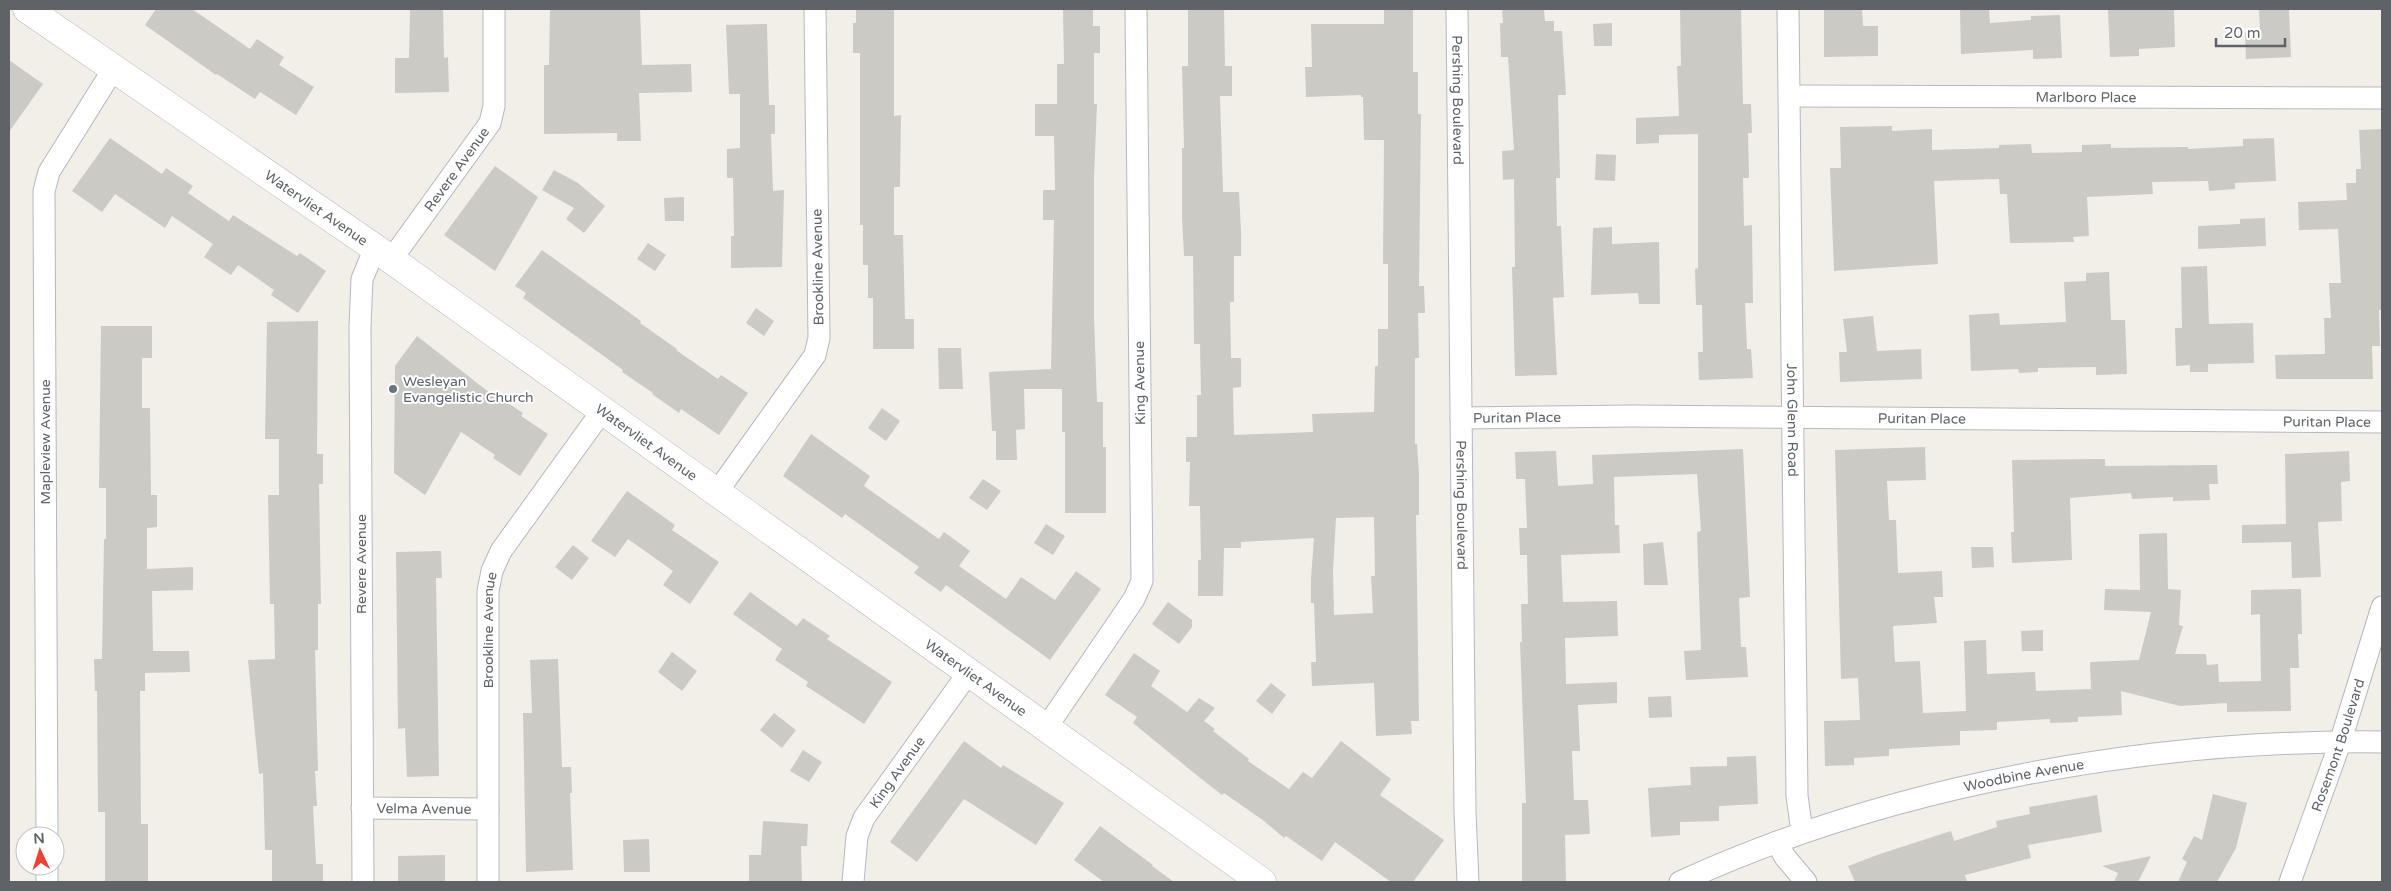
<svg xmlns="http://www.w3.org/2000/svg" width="2391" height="891" font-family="'Varela Round',sans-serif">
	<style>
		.building { fill: #cccac5; fill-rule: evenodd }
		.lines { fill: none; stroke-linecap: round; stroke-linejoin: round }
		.street-casing { stroke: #b5b8bc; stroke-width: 23 }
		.secondary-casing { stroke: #b6babf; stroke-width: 29 }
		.street { stroke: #fff; stroke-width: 21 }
		.secondary { stroke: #fff; stroke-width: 28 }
		.worship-dot { fill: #6b7280; stroke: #fff; stroke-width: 2 }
		.labels { text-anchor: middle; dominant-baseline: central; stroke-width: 4; stroke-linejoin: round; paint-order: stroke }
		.street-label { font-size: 14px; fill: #5f6368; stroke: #fff }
		.worship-label { font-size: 14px; fill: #5b616d; stroke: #fff; text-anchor: start }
	</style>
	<rect width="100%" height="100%" fill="#f1efe8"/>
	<!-- building -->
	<g class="building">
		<polygon points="156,9 192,9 250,49 257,39 284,57 279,65 314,87 296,115 260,92 255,99 217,74 216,75 145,25"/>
		<polygon points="410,9 443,9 444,58 448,57 449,92 395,93 395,58 409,58"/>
		<polygon points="550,9 640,9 642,65 691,64 692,92 639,93 641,141 617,141 617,133 544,134 544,65 549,65"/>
		<polygon points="856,9 894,9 894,116 901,115 900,187 894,187 894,235 903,235 905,319 914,319 914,349 873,349 873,298 868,298 868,265 863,265 863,225 860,225 860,53 853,53 853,23 856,23"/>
		<polygon points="1063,9 1093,9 1093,26 1100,26 1100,53 1094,53 1094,104 1097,104 1094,177 1094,317 1097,402 1103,402 1103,447 1106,447 1106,513 1065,513 1065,432 1062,432 1062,389 1024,389 1025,429 1016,430 1017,460 996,460 996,431 992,431 989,372 1051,369 1054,220 1043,220 1043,190 1055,190 1054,136 1035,136 1035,104 1057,104 1057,64 1064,64"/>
		<path d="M1188,9H1224L1225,66H1232V96H1220L1223,192H1239L1241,231V256H1234V302H1230L1231,358H1241V387L1233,388L1234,435L1313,432L1312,414L1374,412L1375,366H1378V329H1388V264H1383L1384,140H1364L1363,97H1361V95L1306,97L1305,67H1312L1311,24H1384V9H1413V72H1418V114H1421L1419,286H1424L1425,313H1418L1419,358H1415V444H1417L1419,474V515H1416L1419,721H1411L1412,734L1376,736L1374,683L1312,686L1311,662H1316L1314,603H1311V578L1314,538L1241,542V548H1224L1223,596H1198V560H1201L1200,506H1189L1190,462H1186V437H1197V395H1201L1200,344H1194L1193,256H1184L1182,218V148H1184L1182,66H1188ZM1374,517L1375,576H1371L1373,613L1334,615L1333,571L1336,518Z"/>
		<polygon points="1502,9 1544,9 1545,21 1554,21 1554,31 1562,31 1566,95 1558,95 1560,178 1556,178 1557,226 1561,226 1564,297 1553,298 1557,375 1515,376 1512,267 1515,267 1514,179 1503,180 1502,151 1514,150 1508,57 1501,57 1500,23 1503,23"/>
		<polygon points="1680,9 1741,9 1743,104 1751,104 1752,133 1748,133 1749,178 1743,178 1744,226 1752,225 1753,303 1745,303 1747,349 1751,349 1753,378 1699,380 1698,352 1703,352 1702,305 1696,305 1695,269 1698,268 1698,134 1659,135 1659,143 1636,144 1636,118 1679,116 1677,66 1681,66"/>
		<polygon points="1824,9 1862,9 1863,26 1878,26 1878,56 1824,57"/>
		<polygon points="1960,9 1989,9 1990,23 2031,20 2031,16 2060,15 2062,58 2033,59 2033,50 1961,54"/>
		<polygon points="2174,9 2175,47 2139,49 2139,56 2110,57 2108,10"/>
		<polygon points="2259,9 2289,9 2291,57 2246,59 2245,33 2260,32"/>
		<polygon points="1612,23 1612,46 1594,46 1593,24"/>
		<polygon points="767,24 769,105 775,105 775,134 771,134 773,191 784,190 782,267 731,268 731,236 734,236 733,178 727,178 727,149 740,148 740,94 729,94 726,25"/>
		<polygon points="9,60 43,84 9,132"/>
		<polygon points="1892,126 1892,131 1932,129 1932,150 1999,148 1999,145 2031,144 2032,153 2082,152 2082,145 2111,144 2111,148 2188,147 2188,149 2243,146 2243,139 2274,138 2276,181 2235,183 2235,189 2209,191 2208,181 2152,182 2153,194 2087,197 2089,236 2073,237 2074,242 2010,243 2007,194 2000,194 1999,179 1934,181 1938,264 1834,271 1830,168 1841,168 1840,127"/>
		<polygon points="2382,129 2382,310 2379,310 2380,346 2372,346 2373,379 2276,379 2275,355 2325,354 2324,318 2331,318 2329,283 2341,283 2338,229 2299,230 2298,202 2347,200 2346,183 2356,183 2356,169 2361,169 2359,130"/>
		<polygon points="110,138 162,174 166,168 193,186 188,193 229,221 233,215 297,256 300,253 326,271 298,313 271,295 274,290 238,265 231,275 204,257 213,244 172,216 165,228 115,194 102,212 72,191"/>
		<polygon points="1596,154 1616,155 1615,181 1595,180"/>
		<polygon points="495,166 538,197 495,271 444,235"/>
		<polygon points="554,170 578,183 605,206 584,233 566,219 574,208 542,190"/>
		<polygon points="684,197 684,221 665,221 664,198"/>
		<polygon points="2265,218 2266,246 2198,249 2198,226 2240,224 2240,219"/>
		<polygon points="1612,227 1612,244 1659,242 1660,304 1639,304 1638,293 1591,295 1593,228"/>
		<polygon points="648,243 666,255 655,271 637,259"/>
		<polygon points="542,250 641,321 640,323 677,349 676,350 718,379 721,375 748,393 719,435 681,409 679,413 652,394 653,393 622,372 623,370 523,298 526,293 515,286"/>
		<polygon points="2207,266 2209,324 2253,323 2254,363 2208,364 2208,372 2190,372 2190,365 2176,366 2175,328 2182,328 2181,267"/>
		<polygon points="2109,272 2111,320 2125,320 2127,374 2096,375 2096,367 2038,368 2038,372 2019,373 2018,369 1971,371 1969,315 1999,313 2000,325 2066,322 2064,282 2086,281 2086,273"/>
		<polygon points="756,308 774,321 764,336 746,323"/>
		<polygon points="1873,316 1877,351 1921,349 1922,379 1840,382 1839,352 1847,352 1843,319"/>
		<polygon points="318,321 317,454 323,454 323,484 319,484 321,604 318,604 318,650 315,650 318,771 315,771 317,806 313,806 316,864 323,864 323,882 272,882 272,850 265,850 263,773 259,774 248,660 275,659 274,604 270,604 268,495 279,495 279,439 265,439 267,322"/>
		<polygon points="101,326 152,326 152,358 142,358 142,408 150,408 151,495 157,495 157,527 147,528 147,569 193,567 193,590 152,591 153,651 189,651 190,672 145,673 145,691 140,691 141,824 148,824 148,882 105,882 105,812 98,812 97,691 95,691 94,659 102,659 104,539 106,539 106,488 99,488"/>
		<polygon points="417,336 495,397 496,395 523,413 521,416 548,434 520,476 493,458 495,455 461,432 425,495 394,473 395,366"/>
		<polygon points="938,348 961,348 963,389 939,389"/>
		<polygon points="882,408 900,421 886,441 868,428"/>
		<polygon points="811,434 870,476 864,486 939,539 944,532 970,551 959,566 1006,599 1021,577 1055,600 1076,571 1101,589 1050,660 946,585 941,592 914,573 919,567 845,514 842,518 783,476"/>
		<polygon points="1925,447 1926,480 1887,481 1889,520 1896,520 1898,573 1942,571 1943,597 1934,597 1937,623 1893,626 1895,662 1920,661 1923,713 1966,711 1964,641 1986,640 1987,674 2035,672 2036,691 2091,689 2090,662 2139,660 2151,612 2104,610 2105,589 2140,590 2139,534 2167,533 2168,589 2181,590 2179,625 2183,626 2175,654 2206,654 2207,665 2218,664 2219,682 2261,681 2260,614 2251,615 2251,590 2301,589 2302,634 2298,634 2299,668 2290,668 2291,711 2227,712 2227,703 2180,706 2121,691 2122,715 2078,717 2078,722 2050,723 2050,719 1997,722 1997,730 1960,731 1960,745 1889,749 1889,756 1854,758 1854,765 1825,766 1824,721 1860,720 1858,678 1841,679 1835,450"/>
		<polygon points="1743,449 1750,597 1739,598 1741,647 1746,647 1748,677 1686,680 1684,651 1701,650 1697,532 1701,531 1697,474 1614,477 1615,525 1619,525 1620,553 1561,555 1563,602 1617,601 1618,636 1565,638 1566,684 1617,682 1617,703 1578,705 1580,751 1572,751 1574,800 1588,800 1590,834 1565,835 1566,882 1522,882 1522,803 1526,803 1520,642 1522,642 1521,604 1528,604 1527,555 1520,555 1519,528 1527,528 1525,479 1516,479 1515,452 1556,451 1558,486 1593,484 1592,455"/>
		<polygon points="2349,451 2350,481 2341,482 2342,521 2318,522 2321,577 2292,578 2291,542 2242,543 2242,525 2286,524 2285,454"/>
		<polygon points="2105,459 2105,466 2217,465 2218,484 2209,484 2210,500 2173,501 2173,497 2132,499 2131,493 2070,498 2072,560 2012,563 2011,532 2014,532 2012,460"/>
		<polygon points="983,479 1001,491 987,510 969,498"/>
		<polygon points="627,491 675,525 672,530 719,562 690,604 663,585 673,571 628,539 615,557 591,541"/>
		<polygon points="1046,524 1065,536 1053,555 1034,543"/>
		<polygon points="1663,542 1668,585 1644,585 1643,544"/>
		<polygon points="573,545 589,558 572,580 555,567"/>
		<polygon points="1971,547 1993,547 1994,567 1972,568"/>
		<polygon points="441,551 442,578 436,578 439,776 407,777 405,728 398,729 396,552"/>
		<polygon points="750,592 797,626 803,618 830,636 827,639 892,682 864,724 806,686 808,682 775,660 782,649 733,614"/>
		<polygon points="1168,602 1192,620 1192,627 1179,644 1152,624"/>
		<polygon points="2043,630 2043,651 2022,651 2021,631"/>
		<polygon points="672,652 697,671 682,691 658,672"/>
		<polygon points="1134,653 1160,671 1151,686 1187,712 1199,698 1215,708 1204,721 1215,729 1213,731 1249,759 1248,761 1289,789 1303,772 1312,778 1341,741 1391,779 1380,795 1444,840 1413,882 1391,882 1335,842 1322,861 1286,836 1284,838 1264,821 1224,793 1222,795 1194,773 1133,723 1137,717 1105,695"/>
		<polygon points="558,659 562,767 571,767 572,793 570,793 573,870 526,872 523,713 532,713 530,660"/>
		<polygon points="1271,683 1286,695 1272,714 1256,701"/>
		<polygon points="1671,696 1672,717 1649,718 1648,697"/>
		<polygon points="774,713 796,730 782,748 760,730"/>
		<polygon points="964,741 1001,768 1003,765 1064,803 1036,845 964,799 917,862 890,842"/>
		<polygon points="803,750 822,762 809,782 790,771"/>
		<polygon points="1756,756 1758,804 1719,806 1719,821 1680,822 1680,835 1651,837 1648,788 1691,785 1690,767 1727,766 1727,757"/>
		<polygon points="2213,794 2247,803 2236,848 2217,882 2178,882 2187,862 2182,859 2194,836 2202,840"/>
		<polygon points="2097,795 2102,832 2028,845 2031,858 1965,875 1967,882 1855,882 1848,866 1880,854 1951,831 1954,841 1997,827 1996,821 2030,814 2029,807"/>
		<polygon points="763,821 808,824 807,846 801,846 802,882 749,882 749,855 761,855"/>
		<polygon points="1100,826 1153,865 1152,866 1174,882 1104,882 1074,860"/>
		<polygon points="649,839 650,872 624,872 623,840"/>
		<polygon points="445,855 445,882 398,882 398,856"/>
		<polygon points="2151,856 2138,882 2114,882 2118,873 2102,866"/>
	</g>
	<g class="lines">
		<!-- street casing -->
		<g class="street-casing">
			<g id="street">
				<path id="s1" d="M1457,9L1465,812L1468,882"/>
				<path id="s2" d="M1788,9L1797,796L1802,832"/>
				<path id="s3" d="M1790,96L2382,98"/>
				<path id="s4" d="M391,260L490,123L494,106V9"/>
				<path id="s5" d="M1461,418L1632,416L2382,422"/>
				<polyline points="717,492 815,355 819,338 815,9"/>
				<polyline points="1046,728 1134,599 1142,581 1136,9"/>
				<path id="s6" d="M362,808L488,809"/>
				<polyline points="47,836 44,191 49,172 114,68"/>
				<polyline points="1777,842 1785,857 1806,882"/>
				<polyline points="47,866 47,882"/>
				<polyline points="363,882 360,327 362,279 375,248"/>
				<path id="s7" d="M488,882V591L492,571L501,551L602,411"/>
				<path id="s8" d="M853,882L857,836L864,818L969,672"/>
				<path id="s9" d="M1680,882C1891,785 2150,739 2382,742"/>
				<path id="s10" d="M2290,882L2340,743L2382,607"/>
			</g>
		</g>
		<!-- secondary casing -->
		<g class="secondary-casing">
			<g id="secondary">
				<path id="s11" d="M27,9L375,248L1262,882"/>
			</g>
		</g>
		<!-- street -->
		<use href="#street" class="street"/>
		<!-- secondary -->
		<use href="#secondary" class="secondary"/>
	</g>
	<!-- markers -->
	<circle class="worship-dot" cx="393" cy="389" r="5"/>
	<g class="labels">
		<!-- street labels -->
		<g class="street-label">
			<text stroke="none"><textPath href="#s3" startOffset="296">Marlboro Place</textPath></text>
			<text stroke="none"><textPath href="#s1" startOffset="91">Pershing Boulevard</textPath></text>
			<text stroke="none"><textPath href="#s4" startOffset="112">Revere Avenue</textPath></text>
			<text stroke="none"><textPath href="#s11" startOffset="351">Watervliet Avenue</textPath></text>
			<text transform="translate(818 267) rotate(-91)">Brookline Avenue</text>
			<text transform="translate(1140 383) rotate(-91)">King Avenue</text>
			<text stroke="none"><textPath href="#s5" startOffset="56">Puritan Place</textPath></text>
			<text stroke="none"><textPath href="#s5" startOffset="461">Puritan Place</textPath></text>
			<text stroke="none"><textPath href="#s2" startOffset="411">John Glenn Road</textPath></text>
			<text stroke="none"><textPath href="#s5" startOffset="866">Puritan Place</textPath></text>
			<text transform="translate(45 442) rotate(-90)">Mapleview Avenue</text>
			<text stroke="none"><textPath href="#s11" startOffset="756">Watervliet Avenue</textPath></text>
			<text stroke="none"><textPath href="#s1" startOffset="496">Pershing Boulevard</textPath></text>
			<text transform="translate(361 564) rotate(-90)">Revere Avenue</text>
			<text stroke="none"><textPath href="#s7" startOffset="252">Brookline Avenue</textPath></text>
			<text stroke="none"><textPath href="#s11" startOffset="1161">Watervliet Avenue</textPath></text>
			<text stroke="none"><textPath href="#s10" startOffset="145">Rosemont Boulevard</textPath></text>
			<text stroke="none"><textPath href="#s8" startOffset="122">King Avenue</textPath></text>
			<text stroke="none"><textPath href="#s9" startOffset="361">Woodbine Avenue</textPath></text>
			<text stroke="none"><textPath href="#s6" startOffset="62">Velma Avenue</textPath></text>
		</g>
		<!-- worship labels -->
		<g class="worship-label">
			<text x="403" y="381">Wesleyan<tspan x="403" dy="16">Evangelistic Church</tspan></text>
		</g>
	</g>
	<!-- border -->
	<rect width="2391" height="891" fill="none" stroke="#5f6368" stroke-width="20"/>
	<!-- north arrow -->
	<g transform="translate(40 851) rotate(356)"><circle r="24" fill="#ffffff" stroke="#bfc1c3"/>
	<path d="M0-4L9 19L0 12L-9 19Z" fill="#ea4335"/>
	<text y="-8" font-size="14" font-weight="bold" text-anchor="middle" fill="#5f6368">N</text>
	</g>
	<!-- scale -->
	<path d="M2216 38v8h69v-8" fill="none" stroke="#5f6368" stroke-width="2.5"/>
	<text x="2224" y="38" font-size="15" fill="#5f6368" stroke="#ffffff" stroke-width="4" paint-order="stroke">20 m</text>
</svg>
